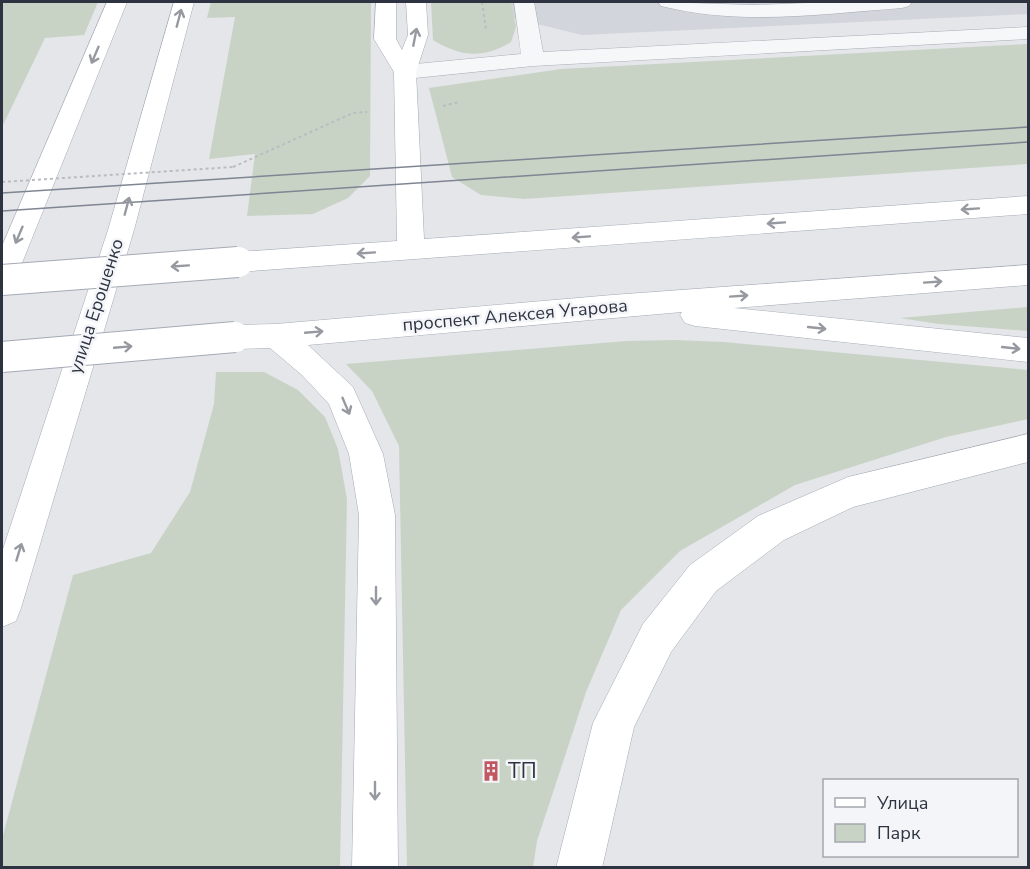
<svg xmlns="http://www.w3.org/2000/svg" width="1030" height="869" font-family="'Nunito Sans',sans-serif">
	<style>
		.built { fill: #d2d5dc }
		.green { fill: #c8d3c6 }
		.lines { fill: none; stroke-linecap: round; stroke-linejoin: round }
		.minor-casing { stroke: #a9adb4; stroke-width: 1 }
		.major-casing { stroke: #a4aab5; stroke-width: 1 }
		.path { stroke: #babcc2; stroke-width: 2; stroke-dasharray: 3 3; stroke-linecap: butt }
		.minor { fill: #f6f7f9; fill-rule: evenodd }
		.major { fill: #fff; fill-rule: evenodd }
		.tram { stroke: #7f8592; stroke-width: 1.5 }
		.major-bridge-casing { stroke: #a4aab5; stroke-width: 32; stroke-linecap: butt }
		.path-bridge { stroke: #babcc2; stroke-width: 2; stroke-dasharray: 3 3; stroke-linecap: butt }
		.major-bridge { stroke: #fff; stroke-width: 30 }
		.oneway { stroke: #9699a0 }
		.labels { text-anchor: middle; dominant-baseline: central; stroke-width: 5; stroke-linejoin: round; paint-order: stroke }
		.street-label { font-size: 18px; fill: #2d3341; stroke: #f4f5f8 }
		.near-poi-label { font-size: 21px; fill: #2d3341; stroke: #f4f5f8; text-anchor: start }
	</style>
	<rect width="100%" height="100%" fill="#e4e6ea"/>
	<!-- built -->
	<polygon class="built" points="497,2 1028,2 1028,14 582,35 500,15"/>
	<!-- green -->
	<g class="green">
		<polygon points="2,2 98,2 84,35 45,38 2,127"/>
		<polygon points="211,2 371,2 370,176 348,198 313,214 247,216 255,154 209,159 235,17 207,18"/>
		<path d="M431,2H511L516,27L511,42C483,59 461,57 433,40Z"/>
		<polygon points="1028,44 1028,164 524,199 481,195 452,177 429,88 561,69"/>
		<polygon points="1028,307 1028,331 939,324 900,318"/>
		<polygon points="674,340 724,342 1028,370 1028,419 946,437 795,485 680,551 621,610 586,692 537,841 533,867 407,867 399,446 372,391 346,364 626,341"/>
		<polygon points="216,372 264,372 298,390 325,417 338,449 347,499 340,867 2,867 2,839 73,575 151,553 190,492 214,404"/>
	</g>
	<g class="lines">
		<!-- minor casing -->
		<g class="minor-casing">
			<g id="minor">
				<polygon points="514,2 534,2 543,52 1028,27 1028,39 533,66 405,79 397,77 394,72 397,67 405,65 521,54"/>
				<path d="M658,2L754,5L833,2H912L909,6L902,8C822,14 740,26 661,6Z"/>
			</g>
		</g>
		<!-- major casing -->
		<g class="major-casing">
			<g id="major">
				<polygon points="107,2 127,2 16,278 12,285 2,288 2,246"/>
				<polygon points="174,2 194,2 134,230 21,608 16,621 2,627 2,552 108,230"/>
				<polygon points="376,2 396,2 396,39 402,50 408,35 406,2 426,2 428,35 416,72 424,239 1028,196 1028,214 238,272 228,269 224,262 228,255 238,252 397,241 394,72 374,39"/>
				<polygon points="1028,265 1028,285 734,308 1028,338 1028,362 695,326 685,323 680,315 682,312 308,345 353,387 383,454 395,515 398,868 352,868 359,515 349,454 329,404 302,375 270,348 235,349 224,345 220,337 224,329 235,325 276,324 612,295"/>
				<polygon points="1028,434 1028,462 853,507 784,540 716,591 671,652 634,727 602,868 556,868 593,723 643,624 690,565 758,516 848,477"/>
			</g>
		</g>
		<!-- path -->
		<g class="path">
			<polyline points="482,2 486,30"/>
			<polyline points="443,106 459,102"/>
			<polyline points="233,167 353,113 367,112"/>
		</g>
		<!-- minor -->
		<use href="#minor" class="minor"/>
		<!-- major -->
		<use href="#major" class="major"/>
		<!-- tram -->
		<g class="tram">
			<polyline points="2,193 1028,127"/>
			<polyline points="2,211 1028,142"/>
		</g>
		<!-- major-bridge casing -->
		<g class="major-bridge-casing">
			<g id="major-bridge">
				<polyline points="2,280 238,262"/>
				<polyline points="2,357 235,337"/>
			</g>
		</g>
		<!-- path-bridge -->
		<polyline class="path-bridge" points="2,182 233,167"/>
		<!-- major-bridge -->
		<use href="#major-bridge" class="major-bridge"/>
	</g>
	<!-- one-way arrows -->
	<defs><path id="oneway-shaft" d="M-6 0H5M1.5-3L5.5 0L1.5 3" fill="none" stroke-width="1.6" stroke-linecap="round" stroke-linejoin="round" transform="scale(1.5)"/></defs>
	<g class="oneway">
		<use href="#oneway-shaft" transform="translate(179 18) rotate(-75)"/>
		<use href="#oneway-shaft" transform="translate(415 37) rotate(-79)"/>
		<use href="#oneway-shaft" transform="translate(95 55) rotate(113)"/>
		<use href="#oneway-shaft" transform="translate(127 206) rotate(-75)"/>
		<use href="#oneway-shaft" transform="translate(970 209) rotate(176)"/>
		<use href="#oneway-shaft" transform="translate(776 223) rotate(176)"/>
		<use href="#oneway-shaft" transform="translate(19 235) rotate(113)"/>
		<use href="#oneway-shaft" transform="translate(581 237) rotate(176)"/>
		<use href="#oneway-shaft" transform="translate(366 253) rotate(176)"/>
		<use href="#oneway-shaft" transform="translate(180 266) rotate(176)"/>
		<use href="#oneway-shaft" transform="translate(933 282) rotate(-4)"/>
		<use href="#oneway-shaft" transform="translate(739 296) rotate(-4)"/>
		<use href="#oneway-shaft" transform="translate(817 328) rotate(6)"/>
		<use href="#oneway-shaft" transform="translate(314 332) rotate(-5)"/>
		<use href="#oneway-shaft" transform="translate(123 347) rotate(-5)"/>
		<use href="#oneway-shaft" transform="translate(1011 348) rotate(6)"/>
		<use href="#oneway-shaft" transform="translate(346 406) rotate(67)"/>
		<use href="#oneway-shaft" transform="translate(19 552) rotate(-73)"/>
		<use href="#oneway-shaft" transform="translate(376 596) rotate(90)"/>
		<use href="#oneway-shaft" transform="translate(375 791) rotate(90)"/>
	</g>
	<!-- icons -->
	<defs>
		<g id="building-bare" transform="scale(1.62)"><path d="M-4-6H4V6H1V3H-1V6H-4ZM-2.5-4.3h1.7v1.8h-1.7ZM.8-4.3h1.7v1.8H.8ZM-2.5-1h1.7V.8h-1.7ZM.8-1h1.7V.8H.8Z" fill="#c15760" stroke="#f4f5f8" stroke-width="2.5" paint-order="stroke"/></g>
	</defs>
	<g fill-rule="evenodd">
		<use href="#building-bare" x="491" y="771"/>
	</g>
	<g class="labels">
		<!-- street labels -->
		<g class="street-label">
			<text transform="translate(96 306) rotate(-72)">улица Ерошенко</text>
			<text transform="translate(515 315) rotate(-5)">проспект Алексея Угарова</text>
		</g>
		<!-- near-poi labels -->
		<g class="near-poi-label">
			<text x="508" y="771">ТП</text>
		</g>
	</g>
	<!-- border -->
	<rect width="1030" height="869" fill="none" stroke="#2d3341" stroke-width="6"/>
	<!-- legend -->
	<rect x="823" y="779" width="195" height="78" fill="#f4f5f8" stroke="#a4a7af" stroke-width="1.5"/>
	<rect x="835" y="798" width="30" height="9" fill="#ffffff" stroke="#a4a7af" stroke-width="1.5"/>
	<text x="877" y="809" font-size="18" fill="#2d3341">Улица</text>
	<rect x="835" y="824" width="30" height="18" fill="#c8d3c6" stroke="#a4a7af" stroke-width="1.5"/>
	<text x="877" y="839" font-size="18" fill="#2d3341">Парк</text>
</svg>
